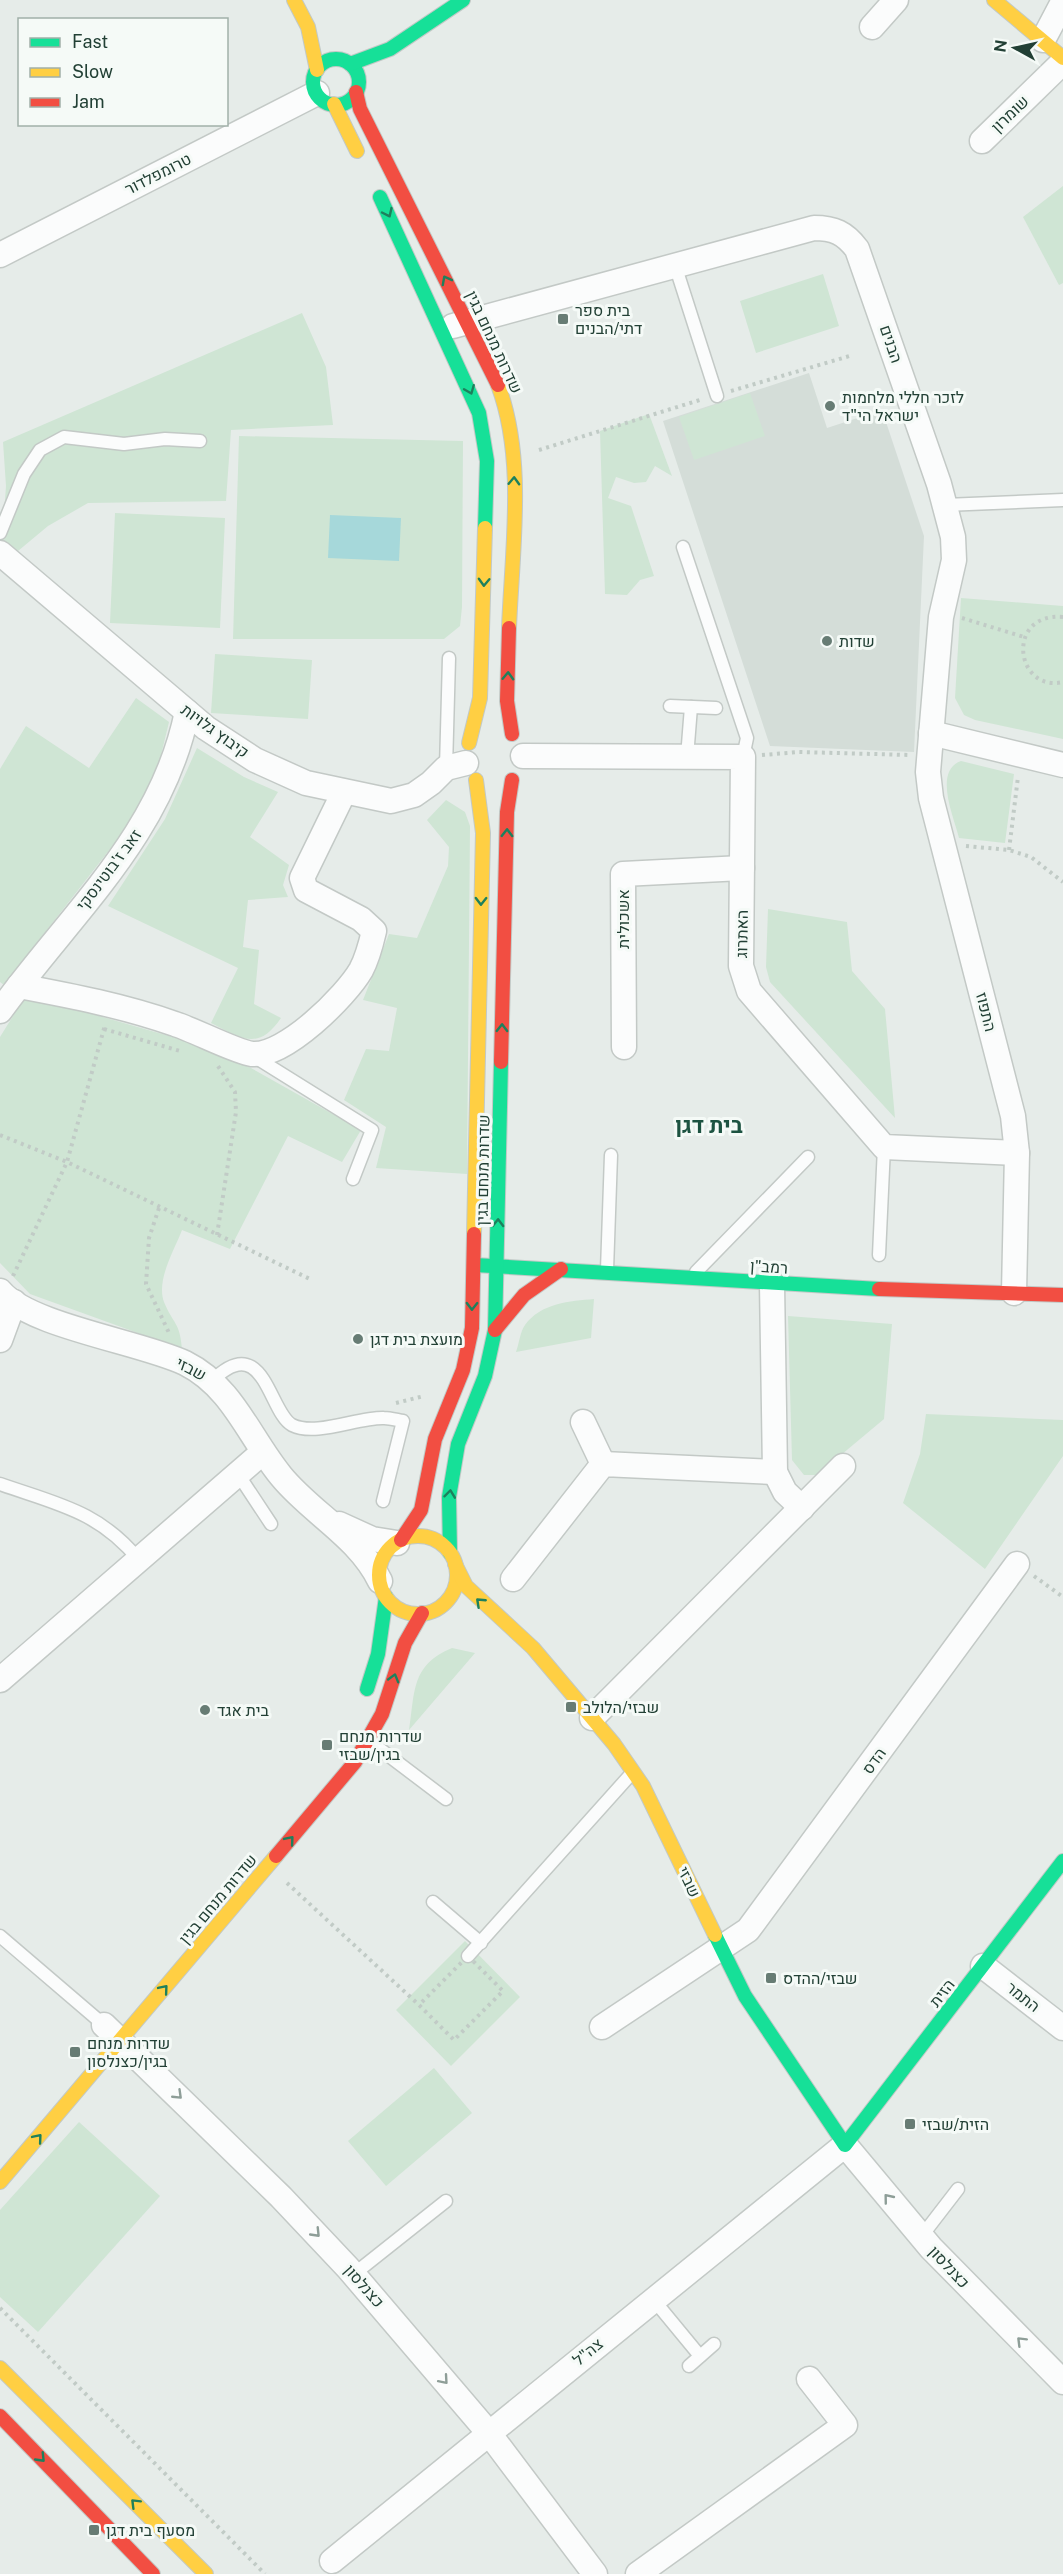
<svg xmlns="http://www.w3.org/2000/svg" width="1063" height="2574" font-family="'Public Sans',Heebo,sans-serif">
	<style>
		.built { fill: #d4ddd8 }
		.green { fill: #cfe5d4 }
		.water { fill: #a6d8da }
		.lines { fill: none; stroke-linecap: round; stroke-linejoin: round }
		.lane-casing { stroke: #c3c9c6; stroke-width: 15 }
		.street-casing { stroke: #c3c9c6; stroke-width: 27 }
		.fast-casing { stroke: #c2c9c6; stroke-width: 16 }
		.slow-casing { stroke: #c2c9c6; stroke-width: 16 }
		.jam-casing { stroke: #c2c9c6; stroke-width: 16 }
		.path { stroke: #c1cbc6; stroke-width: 4; stroke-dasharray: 3 4.5; stroke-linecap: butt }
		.lane { stroke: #fbfcfc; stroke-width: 12 }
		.street { stroke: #fbfcfc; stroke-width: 24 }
		.fast { stroke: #16e098; stroke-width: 14 }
		.slow { stroke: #ffcf43; stroke-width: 14 }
		.jam { stroke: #f24e42; stroke-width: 14 }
		.oneway { stroke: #1d805d }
		.oneway2 { stroke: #8e9e98 }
		.poi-dot { fill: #677c74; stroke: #f5faf7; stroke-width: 2 }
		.labels { text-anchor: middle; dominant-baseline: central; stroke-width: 6; stroke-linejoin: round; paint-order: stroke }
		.street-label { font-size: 16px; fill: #224035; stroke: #f5faf7 }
		.poi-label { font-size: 16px; fill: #224035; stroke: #f5faf7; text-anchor: start }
		.district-label { font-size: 22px; font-weight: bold; fill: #1d5341; stroke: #f5faf7 }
	</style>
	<rect width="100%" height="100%" fill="#e6ece9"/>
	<!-- built -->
	<polygon class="built" points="809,373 827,428 882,410 924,536 914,752 770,746 663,421"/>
	<!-- green -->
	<g class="green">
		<polygon points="1063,186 1063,283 1059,285 1023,217"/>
		<polygon points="823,274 839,326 756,353 740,301"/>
		<polygon points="302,313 326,367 333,425 231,430 226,501 88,503 48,526 18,551 2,541 6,486 3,442"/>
		<polygon points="750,393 765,436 694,460 679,417"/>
		<polygon points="649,414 672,476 655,466 646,482 634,483 616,477 608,498 631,506 654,576 640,580 627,595 605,594 600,431"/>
		<polygon points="239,436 463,441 462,607 460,626 444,639 233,639"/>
		<polygon points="115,513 225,518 220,628 110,623"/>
		<polygon points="961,598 1063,606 1063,739 975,720 964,715 955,698"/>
		<polygon points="215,654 312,660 308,719 211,713"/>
		<polygon points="136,698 169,722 156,776 128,826 4,985 0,982 0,769 26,726 89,768"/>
		<path d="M197,748L244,777L278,792L250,837L289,865L283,885L288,897L248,900L243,947L259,950L254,1004L281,1018C258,1052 241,1038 211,1023L238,968L108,906L165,819Z"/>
		<path d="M961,761L1014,774L1005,843L959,838C954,817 933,771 961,761Z"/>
		<polygon points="446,800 465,812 470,826 467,1174 376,1168 386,1127 344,1100 366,1049 389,1051 397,1008 363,1000 389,934 417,938 448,866 449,847 427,820"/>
		<polygon points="768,909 847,922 852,971 885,1009 895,1118 770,982 766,967"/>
		<path d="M26,995L190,1042L251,1068L361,1130L342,1162L288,1136L230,1249L182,1230C174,1251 156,1280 164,1302C173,1324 180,1322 182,1349L30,1294L0,1263V1037Z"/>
		<path d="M594,1299L591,1338L516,1352C519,1344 520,1332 525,1325C541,1303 570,1301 594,1299Z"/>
		<polygon points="788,1316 892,1324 884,1419 817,1475 804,1475 792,1460"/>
		<polygon points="926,1414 1063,1420 1063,1456 985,1569 903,1503 920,1454"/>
		<path d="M452,1648L475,1653L409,1730C415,1691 411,1665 452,1648Z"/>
		<polygon points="465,1941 520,1997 451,2066 396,2010"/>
		<polygon points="434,2068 472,2113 386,2186 348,2141"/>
		<polygon points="79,2122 160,2196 38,2332 0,2297 0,2210"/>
	</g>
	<!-- water -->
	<polygon class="water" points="330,515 401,518 399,561 328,558"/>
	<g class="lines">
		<!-- lane casing -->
		<g class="lane-casing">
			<g id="lane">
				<polyline points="675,265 717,396"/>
				<polyline points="945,505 1063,500"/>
				<polyline points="0,533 24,474 40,450 64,437 124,444 165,439 200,441"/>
				<polyline points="683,547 747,738 743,757"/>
				<polyline points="670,706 716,708"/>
				<polyline points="687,757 691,707"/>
				<polyline points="446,768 449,658"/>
				<polyline points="255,1057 372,1130 353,1179"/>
				<polyline points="879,1255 884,1147"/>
				<polyline points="607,1270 611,1155"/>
				<polyline points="696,1272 808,1157"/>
				<path d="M212,1381C264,1329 269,1413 292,1425C316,1437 358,1417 384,1418C390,1418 397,1420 403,1421L383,1501"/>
				<polyline points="238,1474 271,1524"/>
				<path d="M0,1484C57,1504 99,1511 139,1560"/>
				<polyline points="368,1740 446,1799"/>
				<polyline points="433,1902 481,1943"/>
				<polyline points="0,1936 104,2025"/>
				<polyline points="468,1956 632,1773"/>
				<polyline points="921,2237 958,2189"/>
				<polyline points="354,2274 446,2201"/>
				<polyline points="653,2299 700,2356"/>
				<polyline points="689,2366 714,2344"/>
			</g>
		</g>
		<!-- street casing -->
		<g class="street-casing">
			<g id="street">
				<polyline points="872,27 896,0"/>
				<polyline points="1043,40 1063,2"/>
				<polyline points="982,141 1063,62"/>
				<polyline points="0,255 317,93"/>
				<path d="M453,326L814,228C834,228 845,233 857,249L939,484L953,537L954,560L941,617L928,772L931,798L1013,1116L1017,1153L1014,1293"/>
				<polyline points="0,553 206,728 255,760 306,783 391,801 414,795 431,783 446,768 466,763"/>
				<polyline points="931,733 1063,765"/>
				<polyline points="523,756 743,757 741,966 749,991 884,1147 1017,1153"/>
				<path d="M19,986C72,996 124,1006 175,1024C194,1030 236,1052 252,1054C285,1057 346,996 361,970C368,957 371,944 374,931L361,919L306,890L302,878L344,792"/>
				<path d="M0,1011C71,913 162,835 187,712"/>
				<polyline points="624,1047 623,874 742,868"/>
				<polyline points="772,1284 775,1472 785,1492 802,1508"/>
				<path d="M0,1291C29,1326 141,1342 185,1363C233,1387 249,1437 281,1476C311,1513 358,1536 380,1581"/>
				<polyline points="0,1340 14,1302"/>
				<polyline points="583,1422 603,1464"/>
				<polyline points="339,1524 372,1539 397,1543"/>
				<polyline points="513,1579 603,1464 775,1472"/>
				<polyline points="0,1680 263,1452"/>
				<polyline points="592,1718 843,1466"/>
				<polyline points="983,1966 1063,2028"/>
				<polyline points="104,2025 281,2197 348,2268 488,2432 595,2574"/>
				<polyline points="602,2027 748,1930 1017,1564"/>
				<polyline points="332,2561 845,2145 931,2248 1063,2382"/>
				<polyline points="638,2574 845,2425 809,2379"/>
			</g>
		</g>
		<!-- fast casing -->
		<g class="fast-casing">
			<g id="fast">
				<circle cx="336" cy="82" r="23"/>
				<polyline points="350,64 390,49 463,0"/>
				<polyline points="380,197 479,413 487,461 485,528"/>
				<polyline points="475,1265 879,1289"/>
				<polyline points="450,1553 449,1497 458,1444 485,1376 495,1330 501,1062"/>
				<polyline points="367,1689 378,1654 386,1597"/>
				<polyline points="715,1935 745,1996 845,2145 1063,1861"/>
			</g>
		</g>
		<!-- slow casing -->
		<g class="slow-casing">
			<g id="slow">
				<polyline points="294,0 308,27 317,70"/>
				<polyline points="994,0 1063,58"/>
				<polyline points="334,104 357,151"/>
				<path d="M498,385C526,459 512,550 509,628"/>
				<polyline points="469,743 480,698 485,528"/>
				<polyline points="474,1234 483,833 476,780"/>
				<circle cx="418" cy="1575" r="39"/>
				<polyline points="455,1564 466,1586 533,1648 614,1744 643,1786 715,1935"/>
				<polyline points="0,2182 276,1856"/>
				<polyline points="0,2368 206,2574"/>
			</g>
		</g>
		<!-- jam casing -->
		<g class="jam-casing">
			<g id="jam">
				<polyline points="356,92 360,109 498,385"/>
				<polyline points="509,628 507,701 512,734"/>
				<polyline points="501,1062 507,812 512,780"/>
				<polyline points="879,1289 1063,1295"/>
				<polyline points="495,1330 524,1295 561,1269"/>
				<polyline points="401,1540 421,1510 435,1439 463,1370 472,1328 474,1234"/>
				<polyline points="276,1856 355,1762 382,1714 405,1643 422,1613"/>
				<polyline points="0,2416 153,2574"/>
			</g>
		</g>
		<!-- path -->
		<g class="path">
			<polyline points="731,391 853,355"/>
			<polyline points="539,450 703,399"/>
			<path d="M1063,617C1005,612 1015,693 1063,682"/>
			<polyline points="962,618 1024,637"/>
			<polyline points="762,755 799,752 910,755"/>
			<polyline points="966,846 1009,850 1031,857 1063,882"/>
			<polyline points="1009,850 1018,777"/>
			<polyline points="104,1029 180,1051"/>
			<polyline points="0,1135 67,1162 312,1280"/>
			<polyline points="159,1208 149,1238 146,1284 170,1335"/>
			<polyline points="217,1235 236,1112 235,1092 218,1066"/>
			<polyline points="13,1276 67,1162 105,1025"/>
			<polyline points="396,1403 424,1396"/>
			<polyline points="1034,1576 1063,1597"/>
			<polyline points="287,1883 419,2005"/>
			<polygon points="468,1956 503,1991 454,2040 419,2005"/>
			<polyline points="0,2308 265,2574"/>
		</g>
		<!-- lane -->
		<use href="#lane" class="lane"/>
		<!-- street -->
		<use href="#street" class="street"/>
		<!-- fast -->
		<use href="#fast" class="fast"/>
		<!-- slow -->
		<use href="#slow" class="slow"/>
		<!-- jam -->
		<use href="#jam" class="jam"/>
	</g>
	<!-- one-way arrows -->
	<defs><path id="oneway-chevron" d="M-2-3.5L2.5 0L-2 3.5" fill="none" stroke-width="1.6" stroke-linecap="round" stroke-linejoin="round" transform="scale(1.5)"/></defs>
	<g class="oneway">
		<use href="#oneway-chevron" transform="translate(388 213) rotate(65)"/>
		<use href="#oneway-chevron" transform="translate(446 280) rotate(-118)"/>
		<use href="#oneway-chevron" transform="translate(470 390) rotate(68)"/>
		<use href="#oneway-chevron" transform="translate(514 481) rotate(-88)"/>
		<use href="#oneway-chevron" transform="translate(484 582) rotate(92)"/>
		<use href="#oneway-chevron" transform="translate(508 676) rotate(-88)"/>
		<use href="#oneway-chevron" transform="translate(507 833) rotate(-89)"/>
		<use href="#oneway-chevron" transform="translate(481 901) rotate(91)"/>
		<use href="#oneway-chevron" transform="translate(502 1028) rotate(-89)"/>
		<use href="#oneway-chevron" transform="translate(498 1223) rotate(-89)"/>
		<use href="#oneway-chevron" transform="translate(472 1306) rotate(91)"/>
		<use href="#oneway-chevron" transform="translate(450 1494) rotate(-83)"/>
		<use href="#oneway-chevron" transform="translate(480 1602) rotate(-137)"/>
		<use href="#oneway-chevron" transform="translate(394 1678) rotate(-74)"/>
		<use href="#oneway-chevron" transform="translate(290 1840) rotate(-50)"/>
		<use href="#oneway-chevron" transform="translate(164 1989) rotate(-50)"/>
		<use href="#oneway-chevron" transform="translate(38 2138) rotate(-50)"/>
		<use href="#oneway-chevron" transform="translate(41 2458) rotate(46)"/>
		<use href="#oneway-chevron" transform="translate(135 2503) rotate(-135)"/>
	</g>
	<g class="oneway2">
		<use href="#oneway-chevron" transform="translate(178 2095) rotate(44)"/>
		<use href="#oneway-chevron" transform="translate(888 2198) rotate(-129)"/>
		<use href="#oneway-chevron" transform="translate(316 2233) rotate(46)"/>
		<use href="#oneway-chevron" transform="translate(1021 2341) rotate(-135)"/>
		<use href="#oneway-chevron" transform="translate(444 2380) rotate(49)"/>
	</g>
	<!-- markers -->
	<g class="poi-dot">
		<rect x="557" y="313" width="12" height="12" rx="3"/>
		<circle cx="830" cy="406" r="6"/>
		<circle cx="827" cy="641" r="6"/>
		<circle cx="358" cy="1339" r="6"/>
		<rect x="565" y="1701" width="12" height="12" rx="3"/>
		<circle cx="205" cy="1710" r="6"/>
		<rect x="321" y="1739" width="12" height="12" rx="3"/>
		<rect x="765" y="1972" width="12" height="12" rx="3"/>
		<rect x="69" y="2046" width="12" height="12" rx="3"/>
		<rect x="904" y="2118" width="12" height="12" rx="3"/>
		<rect x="88" y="2524" width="12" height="12" rx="3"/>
	</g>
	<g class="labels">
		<!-- street labels -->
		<g class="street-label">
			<text transform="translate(1010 114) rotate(-44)">שומרון</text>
			<text transform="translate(158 174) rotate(-27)">טרומפלדור</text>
			<text transform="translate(494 342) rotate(65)">שדרות מנחם בגין</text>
			<text transform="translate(891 344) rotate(71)">הבנים</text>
			<text transform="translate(215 731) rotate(36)">קיבוץ גלויות</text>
			<text transform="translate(109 870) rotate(-53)">זאב ז'בוטינסקי</text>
			<text transform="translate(623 919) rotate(-90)">אשכולית</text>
			<text transform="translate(742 934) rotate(-89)">האתרוג</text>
			<text transform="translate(986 1012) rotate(76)">התפוז</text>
			<text transform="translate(483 1170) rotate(-89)">שדרות מנחם בגין</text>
			<text transform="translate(769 1267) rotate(4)">רמב"ן</text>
			<text transform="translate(191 1369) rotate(28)">שבזי</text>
			<text transform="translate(874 1761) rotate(-54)">הדס</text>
			<text transform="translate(689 1882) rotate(65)">שבזי</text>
			<text transform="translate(218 1899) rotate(-50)">שדרות מנחם בגין</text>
			<text transform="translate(942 1993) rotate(-52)">הזית</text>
			<text transform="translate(1023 1997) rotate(38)">התמר</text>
			<text transform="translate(949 2267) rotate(47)">כצנלסון</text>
			<text transform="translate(364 2286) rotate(49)">כצנלסון</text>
			<text transform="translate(588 2352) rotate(-39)">צה"ל</text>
		</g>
		<!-- poi labels -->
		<g class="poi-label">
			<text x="575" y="310">בית ספר<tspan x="575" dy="18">דתי/הבנים</tspan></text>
			<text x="842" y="397">לזכר חללי מלחמות<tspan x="842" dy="18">ישראל הי"ד</tspan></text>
			<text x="839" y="641">שדות</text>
			<text x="370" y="1339">מועצת בית דגן</text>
			<text x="583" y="1707">שבזי/הלולב</text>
			<text x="217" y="1710">בית אגד</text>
			<text x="339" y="1736">שדרות מנחם<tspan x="339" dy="18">בגין/שבזי</tspan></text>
			<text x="783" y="1978">שבזי/ההדס</text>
			<text x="87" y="2043">שדרות מנחם<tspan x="87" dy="18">בגין/כצנלסון</tspan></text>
			<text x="922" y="2124">הזית/שבזי</text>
			<text x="106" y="2530">מסעף בית דגן</text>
		</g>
		<!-- district labels -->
		<g class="district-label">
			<text x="709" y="1125">בית דגן</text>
		</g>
	</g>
	<!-- legend -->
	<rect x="18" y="18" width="210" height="108" fill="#f5faf7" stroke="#a1b0a9" stroke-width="1.5"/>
	<rect x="30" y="38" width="30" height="9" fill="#16e098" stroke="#a1b0a9" stroke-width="1.5"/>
	<text x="72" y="48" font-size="18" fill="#224035">Fast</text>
	<rect x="30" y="68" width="30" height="9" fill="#ffcf43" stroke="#a1b0a9" stroke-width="1.5"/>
	<text x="72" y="78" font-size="18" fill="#224035">Slow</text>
	<rect x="30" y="98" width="30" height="9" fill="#f24e42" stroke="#a1b0a9" stroke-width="1.5"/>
	<text x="72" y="108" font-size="18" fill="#224035">Jam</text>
	<!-- north arrow -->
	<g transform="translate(1015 48) rotate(278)" stroke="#f5faf7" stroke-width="4.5" paint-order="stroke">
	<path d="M0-4.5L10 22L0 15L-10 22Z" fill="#224035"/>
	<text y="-9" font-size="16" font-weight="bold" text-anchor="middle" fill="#224035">N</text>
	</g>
</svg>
